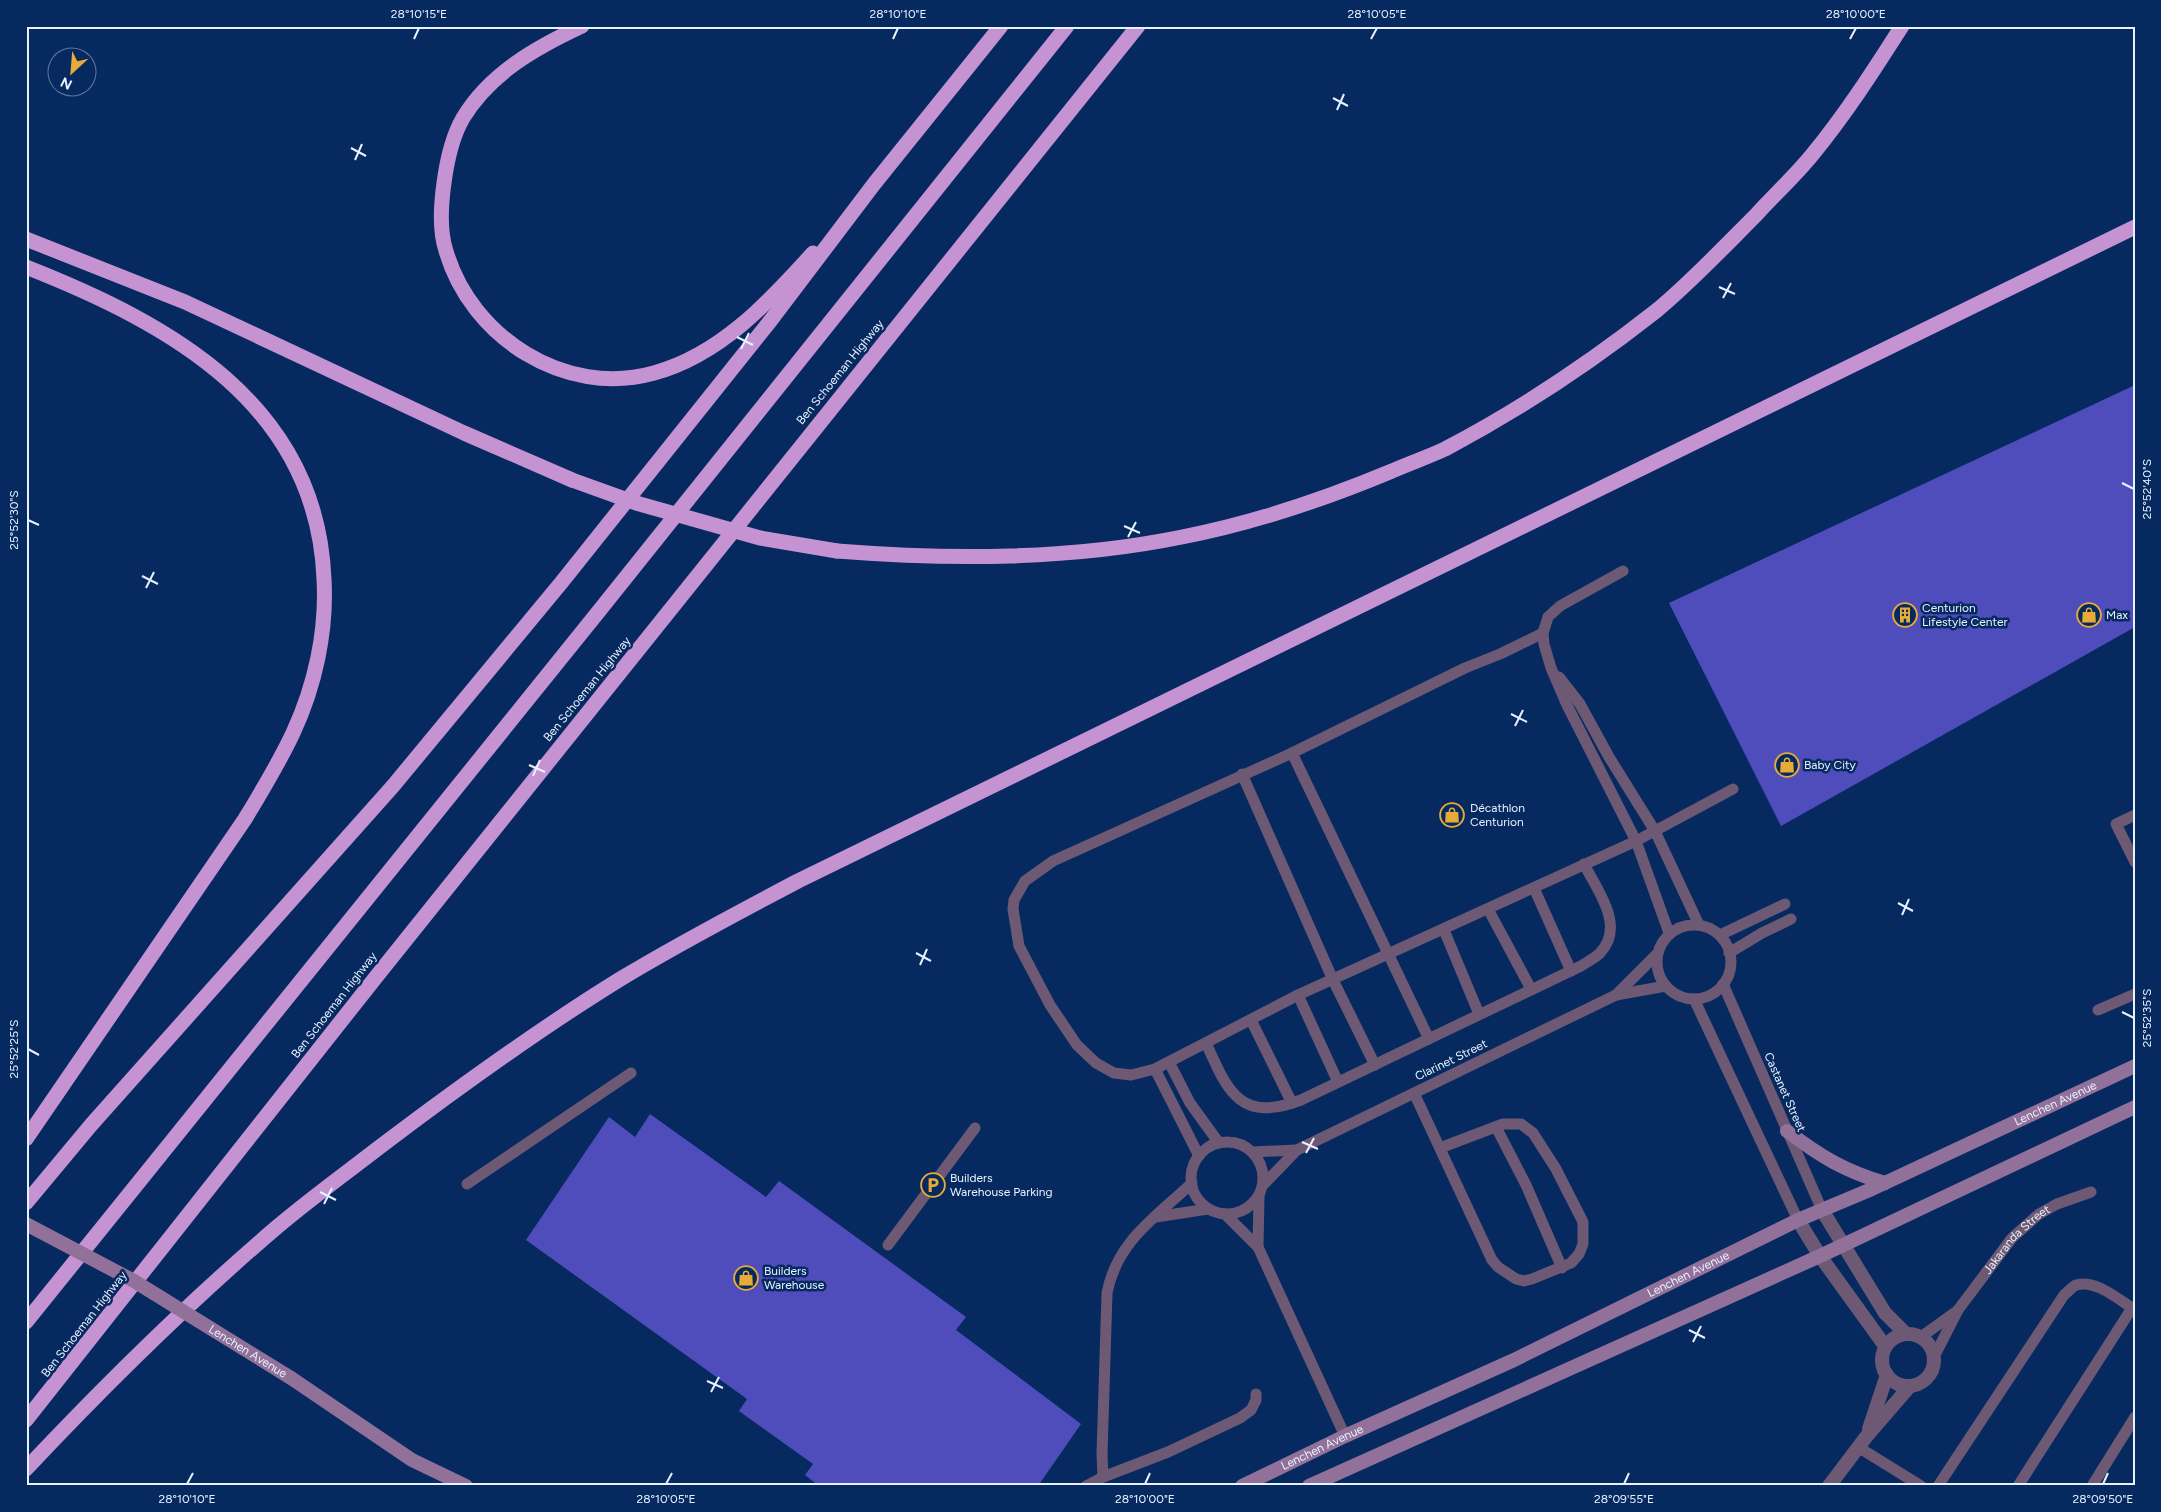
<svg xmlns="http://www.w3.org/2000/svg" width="2161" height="1512" font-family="Figtree,sans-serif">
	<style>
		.building { fill: #4f4dbc }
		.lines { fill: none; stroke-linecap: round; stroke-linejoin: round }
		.service { stroke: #6d5973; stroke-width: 11 }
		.tertiary { stroke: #6d5973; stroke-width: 14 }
		.secondary { stroke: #917199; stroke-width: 14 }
		.motorway { stroke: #c593d2; stroke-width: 15 }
		.secondary-bridge { stroke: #917199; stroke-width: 14 }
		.motorway-bridge { stroke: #c593d2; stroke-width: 15 }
		.ticks { fill: none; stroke: #e8f1ff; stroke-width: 2 }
		.labels { text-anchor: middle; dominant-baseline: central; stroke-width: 5; stroke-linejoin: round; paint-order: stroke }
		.street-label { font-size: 12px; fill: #e8f1ff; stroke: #062a60 }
		.poi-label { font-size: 12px; fill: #e8f1ff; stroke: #062a60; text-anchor: start }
		.neatline { fill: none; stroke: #e8f1ff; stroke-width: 2 }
		.ticks-label { font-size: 12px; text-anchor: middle; fill: #e8f1ff }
	</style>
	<rect width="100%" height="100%" fill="#062a60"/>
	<!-- building -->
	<g class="building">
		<polygon points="2135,385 2135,627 1781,826 1669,603"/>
		<polygon points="650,1114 766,1197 779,1181 966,1317 956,1330 1081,1424 1038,1486 819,1486 805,1475 813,1464 739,1411 747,1399 526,1240 609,1117 635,1137"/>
	</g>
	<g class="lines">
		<!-- service -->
		<g class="service">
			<polyline points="1623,571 1560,606 1548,617 1543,633 1544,644 1551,668 1567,705 1636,841 1669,933"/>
			<polyline points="1543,633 1500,654 1465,668 1292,753 1053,861 1025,881 1014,900 1013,909 1019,946 1050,1005 1077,1045 1096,1063 1114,1073 1131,1075 1155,1069 1298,995 1636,841 1733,789"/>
			<polyline points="1559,677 1580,704 1609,757 1655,831 1699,925"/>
			<polyline points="1292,753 1429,1039"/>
			<polyline points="1242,774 1333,980 1375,1065"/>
			<polyline points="2135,815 2116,824 2135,862"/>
			<polyline points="1534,888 1571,971"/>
			<polyline points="1488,909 1531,989"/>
			<circle cx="1694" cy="962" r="37"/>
			<polyline points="1444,930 1479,1014"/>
			<polyline points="1720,935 1785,904"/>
			<polyline points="1729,953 1762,933 1791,919"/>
			<polyline points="1723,984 1822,1210"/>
			<polyline points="1298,995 1338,1082"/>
			<polyline points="1616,995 1657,954"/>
			<polyline points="1694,999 1798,1220"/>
			<polyline points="2098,1010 2135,994"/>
			<polyline points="1251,1020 1292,1103"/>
			<path d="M1206,1043C1228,1092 1240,1123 1301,1100L1581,966C1587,962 1595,958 1600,953C1626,926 1597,890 1584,864"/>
			<polyline points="1169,1062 1190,1103 1219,1143"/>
			<polyline points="1155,1069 1199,1156"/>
			<polyline points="1414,1093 1492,1260 1498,1267 1516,1279 1524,1281 1532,1279 1571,1263 1579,1254 1583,1244 1583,1222 1556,1169 1533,1133 1521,1124 1503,1124 1440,1148"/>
			<polyline points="1496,1127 1526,1185 1562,1268"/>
			<circle cx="1227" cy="1178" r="36"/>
			<polyline points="1252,1152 1297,1150"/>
			<polyline points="467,1184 631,1073"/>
			<polyline points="1263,1185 1297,1150 1616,995 1666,986"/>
			<polyline points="1225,1214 1258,1247 1345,1436"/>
			<polyline points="1156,1217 1208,1209"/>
			<polyline points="888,1245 975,1128"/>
			<polyline points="1258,1247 1259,1196"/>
			<polyline points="1921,1337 1957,1311"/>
			<path id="s1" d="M1934,1357L1958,1310L2012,1238L2039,1214L2057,1204L2091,1192"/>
			<polyline points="1858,1447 1921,1486"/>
			<path d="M1103,1477L1102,1454L1107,1293C1117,1241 1156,1217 1192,1183"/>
			<polyline points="1086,1486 1103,1477 1168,1452 1240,1418 1251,1410 1256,1400 1256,1394"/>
			<path d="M1938,1486L2064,1295C2068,1292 2072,1287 2076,1285C2096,1279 2119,1300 2135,1310"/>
			<polyline points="2018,1486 2132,1308"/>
			<polyline points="2092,1486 2135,1417"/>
		</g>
		<!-- tertiary -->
		<g class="tertiary">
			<polyline points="1822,1210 1885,1313 1905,1333"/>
			<polyline points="1798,1220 1820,1256 1885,1346"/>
			<circle cx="1908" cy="1360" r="26"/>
			<polyline points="1869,1429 1887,1375"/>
			<polyline points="1829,1486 1866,1437 1910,1386"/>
		</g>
		<!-- secondary -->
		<g class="secondary">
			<path d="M1787,1131C1820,1156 1844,1171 1885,1183"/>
			<polyline points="291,1378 412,1460 466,1486"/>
			<path id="s2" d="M1242,1486L1345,1436L1514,1360L1798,1220L1872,1189L2135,1066"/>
			<polyline points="1309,1486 1820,1256 2135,1107"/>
		</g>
		<!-- motorway -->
		<g class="motorway">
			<path d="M582,26C537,47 490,73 463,118C452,137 447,160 444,183C441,204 439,230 446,251C471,337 565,398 654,373C720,355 769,302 813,253"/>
			<polyline points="26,239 185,302 464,433 572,480"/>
			<path d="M26,267C171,324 317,405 324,579C327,631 315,686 293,733C279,763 262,791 245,819L26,1139"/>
			<path d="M837,551C952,560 1069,560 1182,537C1254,523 1325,499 1392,471C1410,463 1428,457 1445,449C1519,410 1590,363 1656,311C1689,284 1725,246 1756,215C1774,195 1795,176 1812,155C1845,115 1874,70 1902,26"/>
			<polyline points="26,1203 91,1125 393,786 561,583 771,320 874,184 1001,26"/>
			<polyline points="26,1322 599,611 1067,26"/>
			<polyline points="26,1420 376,977 1138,26"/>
			<path d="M26,1469C106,1384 188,1303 277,1227C310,1199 346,1173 381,1146C459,1087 539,1029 622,978C680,943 739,912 798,881L2135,227"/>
		</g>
		<!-- secondary-bridge -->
		<path class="secondary-bridge" id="s3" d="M26,1224L134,1281L291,1378"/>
		<!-- motorway-bridge -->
		<polyline class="motorway-bridge" points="572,480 636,503 760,538 837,551"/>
	</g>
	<!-- ticks -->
	<path class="ticks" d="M414,39L419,28M893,39L898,28M1371,39L1377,28M1850,39L1856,28M1333,98L1348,106M1337,110L1344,94M351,148L366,156M355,160L362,144M1719,287L1735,294M1723,298L1731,283M737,337L753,345M741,349L749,333M2122,483L2134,489M28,520L39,525M1124,526L1140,533M1128,537L1136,522M142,576L158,584M146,588L154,572M1511,714L1527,722M1515,726L1523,710M529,765L545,772M533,776L540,760M1898,903L1913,911M1902,915L1909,899M916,953L931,961M920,965L927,949M2122,1012L2134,1018M28,1049L39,1055M1302,1142L1318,1149M1306,1153L1314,1138M320,1192L336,1200M324,1204L332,1188M1689,1330L1705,1338M1693,1342L1701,1326M707,1381L723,1388M711,1392L719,1377M187,1484L193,1473M666,1484L672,1473M1145,1484L1150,1473M1624,1484L1629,1473M2103,1484L2108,1473"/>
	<!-- icons -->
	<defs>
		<g id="building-ring" transform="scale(1.25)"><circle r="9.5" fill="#062a60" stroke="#e8ab37" stroke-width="1.5"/><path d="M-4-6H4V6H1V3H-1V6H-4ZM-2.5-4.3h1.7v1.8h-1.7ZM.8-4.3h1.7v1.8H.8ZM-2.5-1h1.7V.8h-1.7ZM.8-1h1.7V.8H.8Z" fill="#e8ab37"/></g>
		<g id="shop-ring" transform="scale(1.25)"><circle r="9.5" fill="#062a60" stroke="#e8ab37" stroke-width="1.5"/><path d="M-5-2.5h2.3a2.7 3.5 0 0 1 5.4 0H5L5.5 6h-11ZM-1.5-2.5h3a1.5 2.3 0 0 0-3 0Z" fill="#e8ab37"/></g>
		<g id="parking-ring" transform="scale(1.25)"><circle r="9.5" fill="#062a60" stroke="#e8ab37" stroke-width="1.5"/><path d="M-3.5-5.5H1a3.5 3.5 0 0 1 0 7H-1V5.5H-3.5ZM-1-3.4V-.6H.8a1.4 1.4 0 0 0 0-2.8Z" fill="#e8ab37"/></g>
	</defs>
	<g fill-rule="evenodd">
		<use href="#building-ring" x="1905" y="615"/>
		<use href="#shop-ring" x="2089" y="615"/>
		<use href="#shop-ring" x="1787" y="765"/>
		<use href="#shop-ring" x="1452" y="815"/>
		<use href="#parking-ring" x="933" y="1185"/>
		<use href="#shop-ring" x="746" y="1278"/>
	</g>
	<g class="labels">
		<!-- street labels -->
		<g class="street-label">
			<text transform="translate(840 372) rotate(-51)">Ben Schoeman Highway</text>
			<text transform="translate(587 689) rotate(-51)">Ben Schoeman Highway</text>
			<text transform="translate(334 1005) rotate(-52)">Ben Schoeman Highway</text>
			<text transform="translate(1451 1060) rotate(-26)">Clarinet Street</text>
			<text transform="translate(1785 1092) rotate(66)">Castanet Street</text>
			<text stroke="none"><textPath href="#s2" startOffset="899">Lenchen Avenue</textPath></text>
			<text stroke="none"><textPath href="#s1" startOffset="145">Jakaranda Street</textPath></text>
			<text stroke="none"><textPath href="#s2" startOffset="494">Lenchen Avenue</textPath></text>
			<text transform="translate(84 1324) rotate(-52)">Ben Schoeman Highway</text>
			<text stroke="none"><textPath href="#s3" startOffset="256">Lenchen Avenue</textPath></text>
			<text stroke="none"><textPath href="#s2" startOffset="89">Lenchen Avenue</textPath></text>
		</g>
		<!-- poi labels -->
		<g class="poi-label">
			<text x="1922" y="608">Centurion<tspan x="1922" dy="14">Lifestyle Center</tspan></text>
			<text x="2106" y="615">Max</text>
			<text x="1804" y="765">Baby City</text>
			<text x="1470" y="808">Décathlon<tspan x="1470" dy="14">Centurion</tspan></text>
			<text x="950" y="1178">Builders<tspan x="950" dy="14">Warehouse Parking</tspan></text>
			<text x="764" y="1271">Builders<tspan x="764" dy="14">Warehouse</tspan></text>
		</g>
	</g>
	<!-- border -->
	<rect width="2161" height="1512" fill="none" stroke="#062a60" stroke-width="55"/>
	<!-- north arrow -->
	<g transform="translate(72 72) rotate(206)"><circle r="24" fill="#062a60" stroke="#607aa0"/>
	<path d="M0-4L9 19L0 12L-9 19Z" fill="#e8ab37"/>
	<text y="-8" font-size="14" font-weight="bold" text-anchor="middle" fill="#e8f1ff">N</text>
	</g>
	<rect x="28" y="28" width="2106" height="1456" class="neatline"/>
	<g class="ticks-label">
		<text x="419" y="18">28°10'15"E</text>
		<text x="898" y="18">28°10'10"E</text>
		<text x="1377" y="18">28°10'05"E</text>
		<text x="1856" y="18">28°10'00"E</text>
		<text transform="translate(2147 489) rotate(-90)" y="4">25°52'40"S</text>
		<text transform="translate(14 520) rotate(-90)" y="4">25°52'30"S</text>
		<text transform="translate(2147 1018) rotate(-90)" y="4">25°52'35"S</text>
		<text transform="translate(14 1049) rotate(-90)" y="4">25°52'25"S</text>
		<text x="187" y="1503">28°10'10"E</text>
		<text x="666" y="1503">28°10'05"E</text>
		<text x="1145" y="1503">28°10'00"E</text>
		<text x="1624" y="1503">28°09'55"E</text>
		<text x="2103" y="1503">28°09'50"E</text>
	</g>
</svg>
